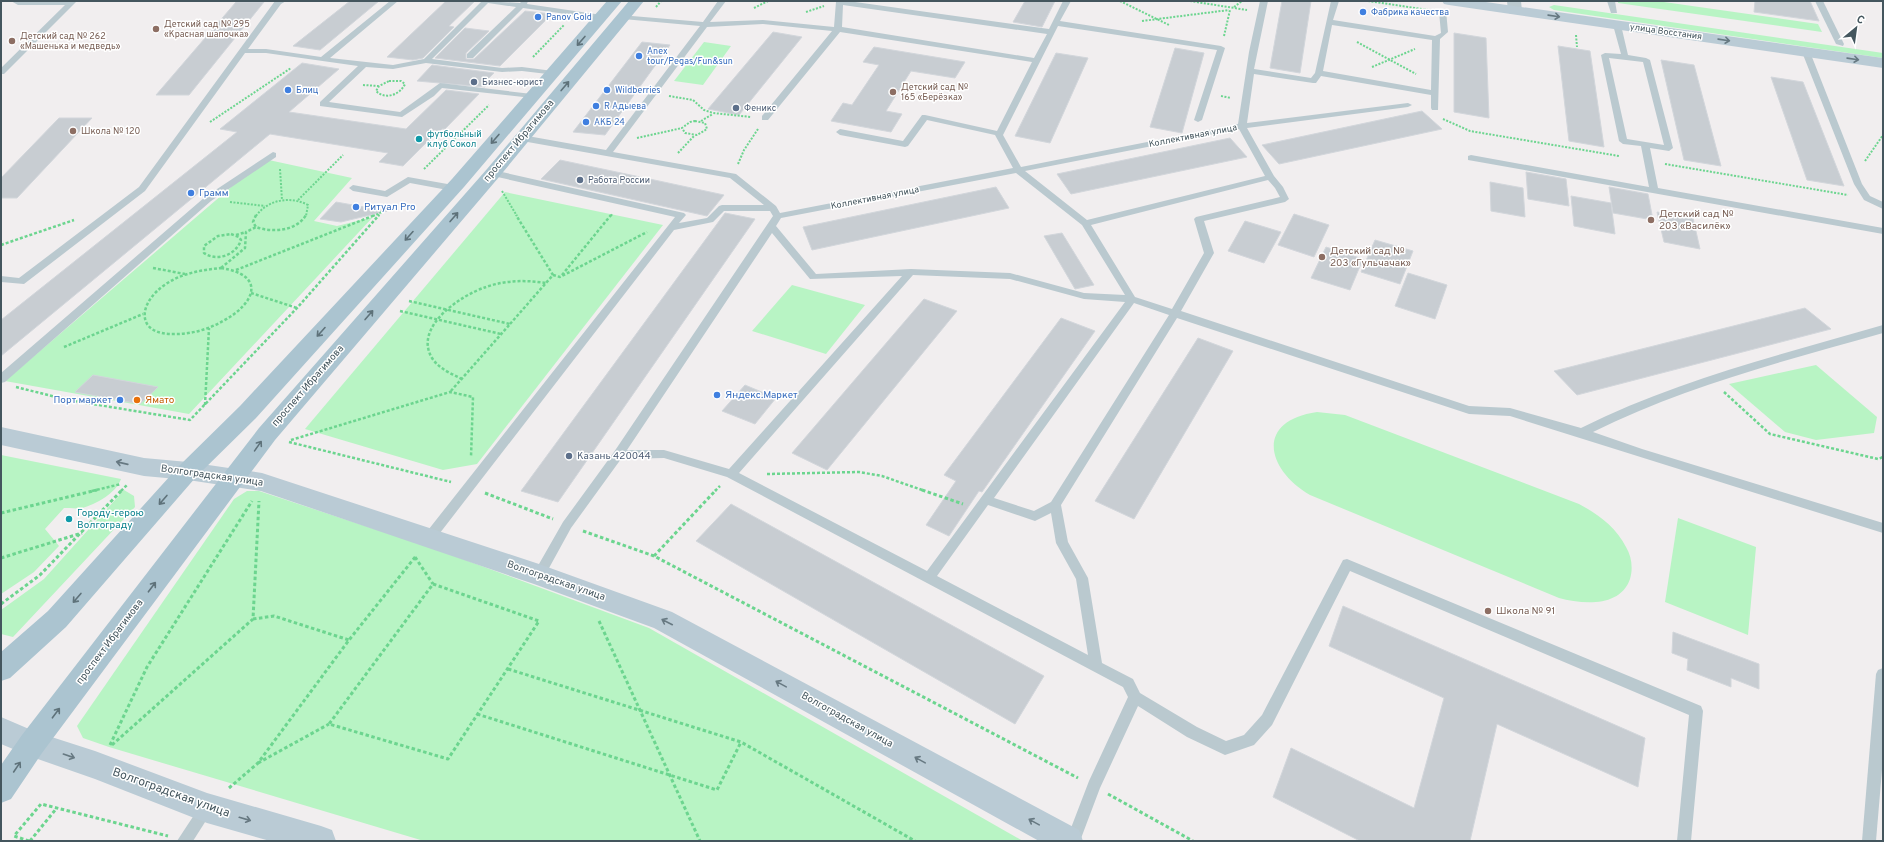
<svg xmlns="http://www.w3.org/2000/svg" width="1884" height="842" font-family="Overpass,sans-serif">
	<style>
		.green { fill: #b8f4c4 }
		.building { fill: #c8cdd2; stroke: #d2d6db }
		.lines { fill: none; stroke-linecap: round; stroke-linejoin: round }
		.path-far2 { stroke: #6cd58f; stroke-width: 2; stroke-dasharray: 2 1.5; stroke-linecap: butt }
		.path-far1 { stroke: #6cd58f; stroke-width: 2.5; stroke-dasharray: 3 2; stroke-linecap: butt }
		.path { stroke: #6cd58f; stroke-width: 3; stroke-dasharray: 3.5 2.5; stroke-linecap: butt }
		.service { fill: #bac9cf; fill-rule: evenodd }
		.minor { fill: #bac9cf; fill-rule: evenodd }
		.secondary { fill: #bacbd5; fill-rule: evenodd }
		.primary { fill: #abc4d0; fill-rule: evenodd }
		.oneway { stroke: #677982 }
		.oneway2 { stroke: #5e727a }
		.shop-dot { fill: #3f7fe0; stroke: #fff; stroke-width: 1.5 }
		.education-dot { fill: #8d6e63; stroke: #fff; stroke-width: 1.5 }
		.service-dot { fill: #5c6f8a; stroke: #fff; stroke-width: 1.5 }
		.culture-dot { fill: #0f9aa8; stroke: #fff; stroke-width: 1.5 }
		.food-dot { fill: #e8710a; stroke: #fff; stroke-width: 1.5 }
		.labels { text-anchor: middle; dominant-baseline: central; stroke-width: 3; stroke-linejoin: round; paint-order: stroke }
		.far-shop-label { font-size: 9px; fill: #366cbe; stroke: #fff; text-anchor: start }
		.far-education-label { font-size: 9px; fill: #785e54; stroke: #fff; text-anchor: start }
		.far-street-label { font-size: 9px; fill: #44565e; stroke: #fff }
		.far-service-label { font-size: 9px; fill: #4e5e75; stroke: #fff; text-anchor: start }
		.far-culture-label { font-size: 9px; fill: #0d838f; stroke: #fff; text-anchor: start }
		.street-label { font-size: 10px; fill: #44565e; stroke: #fff }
		.shop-label { font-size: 10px; fill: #366cbe; stroke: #fff; text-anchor: start }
		.education-label { font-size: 10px; fill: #785e54; stroke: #fff; text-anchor: start }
		.food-label { font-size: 10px; fill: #c56008; stroke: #fff; text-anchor: start }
		.service-label { font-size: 10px; fill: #4e5e75; stroke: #fff; text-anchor: start }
		.culture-label { font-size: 10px; fill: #0d838f; stroke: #fff; text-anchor: start }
		.near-street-label { font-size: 12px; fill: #44565e; stroke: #fff }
	</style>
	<rect width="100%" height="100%" fill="#f1eeef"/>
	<!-- green -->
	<g class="green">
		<polygon points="1618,1 1657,1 1818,24 1822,32 1618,3"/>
		<polygon points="1554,5 1883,53 1883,58 1554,10 1549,7"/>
		<polygon points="704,42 731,46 703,85 674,81"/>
		<polygon points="264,159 352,178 314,221 337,226 373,217 189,414 5,381"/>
		<polygon points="505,192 663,225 477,464 443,470 305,429"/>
		<polygon points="792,285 865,305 826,354 752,331"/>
		<polygon points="1816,365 1877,417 1874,433 1816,440 1785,432 1729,384"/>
		<path d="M1317,412L1345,415L1579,504C1598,514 1616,527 1626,547C1632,557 1633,569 1630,579C1620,608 1582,604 1559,598L1310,495C1266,469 1255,421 1317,412Z"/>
		<path d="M1,455L121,479C116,493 97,504 82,508C77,509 69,508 64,508L45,529L59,546L34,572L1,594Z"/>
		<polygon points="124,490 134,496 135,507 13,637 1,634 1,610 44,579"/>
		<polygon points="247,491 259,491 441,551 649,628 1023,841 424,841 109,747 83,738 77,726 234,499"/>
		<polygon points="1678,518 1756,547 1748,635 1665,602"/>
	</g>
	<!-- building -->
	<g class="building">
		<polygon points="350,1 379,1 320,50 293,46"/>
		<polygon points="446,1 475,1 449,26 454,27 423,58 413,60 387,57"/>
		<polygon points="1025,1 1055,1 1042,27 1013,22"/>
		<polygon points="1282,1 1311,1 1300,73 1270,68"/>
		<polygon points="1755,1 1810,1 1819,21 1754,12"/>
		<polygon points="236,2 264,2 189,95 156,95"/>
		<polygon points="525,11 552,14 500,66 435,58 465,28 489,31 466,53 466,59 474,59"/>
		<polygon points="773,32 802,37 739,115 708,109"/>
		<polygon points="1454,33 1486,38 1489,118 1454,112"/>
		<polygon points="642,42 670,45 605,135 573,132"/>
		<polygon points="1558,46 1590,51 1604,147 1569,141"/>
		<polygon points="874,47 965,62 955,78 911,71 886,111 902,114 891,132 831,121 843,103 852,105 879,65 863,62"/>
		<polygon points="1175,48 1204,53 1182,133 1150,127"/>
		<polygon points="1056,53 1088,58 1050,143 1015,136"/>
		<polygon points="1661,60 1694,65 1721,166 1684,160"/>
		<polygon points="302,63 339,69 289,112 406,129 446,90 479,94 445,129 442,129 430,141 428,141 403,166 379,162 388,153 270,134 1,356 1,320 237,132 220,129"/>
		<polygon points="432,65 494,73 486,81 490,82 485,87 417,81"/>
		<polygon points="1771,77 1803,82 1844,186 1807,180"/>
		<polygon points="1422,111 1442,129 1279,164 1262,145"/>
		<polygon points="59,118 92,118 17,198 1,198 1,178"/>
		<polygon points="1230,138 1247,157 1071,194 1057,174"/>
		<polygon points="560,160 659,181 724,195 707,216 541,179"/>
		<polygon points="1526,172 1566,179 1569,206 1528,199"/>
		<polygon points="1490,182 1523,188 1525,217 1491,211"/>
		<polygon points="996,187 1009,208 812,250 803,227"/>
		<polygon points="1609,187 1648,194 1653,220 1613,213"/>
		<polygon points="1571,196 1611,203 1615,234 1574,226"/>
		<polygon points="336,202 387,211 341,222 320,219"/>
		<polygon points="1657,212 1693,218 1700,249 1664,242"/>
		<polygon points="725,213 755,219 558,502 521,491"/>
		<polygon points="1294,214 1329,225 1314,257 1278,245"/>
		<polygon points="1245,221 1281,232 1264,263 1228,251"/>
		<polygon points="1062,233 1094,285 1075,289 1044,236"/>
		<polygon points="1375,240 1413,251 1400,284 1361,272"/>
		<polygon points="1326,247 1363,259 1350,290 1311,278"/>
		<polygon points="1408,273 1447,285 1435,319 1395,306"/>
		<polygon points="924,299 957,311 827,470 792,453"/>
		<polygon points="1805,308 1831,329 1577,395 1554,371"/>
		<polygon points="1061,318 1095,331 982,492 979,491 949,536 926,525 956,481 944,475"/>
		<polygon points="1198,338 1233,351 1134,519 1095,501"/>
		<polygon points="93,375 158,387 140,404 75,392"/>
		<polygon points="745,385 776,398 755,424 722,411"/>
		<polygon points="731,504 1044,676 1015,724 696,541"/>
		<polygon points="1343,606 1645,738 1638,787 1497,724 1470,841 1360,841 1273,797 1291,748 1414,808 1444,698 1329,646"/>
		<polygon points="1673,632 1759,664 1759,689 1731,678 1731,687 1687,670 1688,659 1672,653"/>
	</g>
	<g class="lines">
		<!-- path-far2 -->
		<g class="path-far2">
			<polyline points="1120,1 1169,25"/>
			<polyline points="1190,1 1247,10"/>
			<polyline points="1368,1 1429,10"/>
			<polyline points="656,7 661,1"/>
			<polyline points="1234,7 1242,1"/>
			<polyline points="754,8 768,1"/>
			<polyline points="806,12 824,6"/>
			<polyline points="1142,21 1229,10"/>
			<polyline points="1576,35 1577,47"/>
			<polyline points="1224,36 1230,10"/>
			<polyline points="1357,42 1416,74"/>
			<polyline points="533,57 564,25"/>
			<polyline points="1372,67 1415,49"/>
			<path d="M389,81H401L405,84C400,95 385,100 376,91L379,86Z"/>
			<polyline points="363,85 378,86"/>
			<polyline points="669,96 693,100 704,110 713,113 751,117"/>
			<polyline points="1221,96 1231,98"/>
			<polyline points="1443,119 1470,131 1619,156"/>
			<polygon points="695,121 705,123 707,129 697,135 685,133 682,128 690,122"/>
			<polyline points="701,121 713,114"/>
			<polyline points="210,122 291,68"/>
			<polyline points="637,138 682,128"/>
			<polyline points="678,153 694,136"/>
			<polyline points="1865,161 1883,135"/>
			<polyline points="738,164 744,150 758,129"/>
			<polyline points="1665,164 1848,195"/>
			<polyline points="280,169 282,200"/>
			<polyline points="424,169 489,105"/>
			<polyline points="502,191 517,216"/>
			<polyline points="298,200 343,155"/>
			<polyline points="230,202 265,206"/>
			<path d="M256,216C268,199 291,196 308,205L306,216"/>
			<polyline points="373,216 380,213"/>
			<polyline points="378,216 385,208"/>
			<polyline points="611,216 612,214"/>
		</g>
		<!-- path-far1 -->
		<g class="path-far1">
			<path d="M256,215L253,222L256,227C272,233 297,231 306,215"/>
			<path d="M231,234L239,237L241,240C236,255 217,262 204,253V246L218,236Z"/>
			<polyline points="236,235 246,232"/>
			<polyline points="1,245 74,220"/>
			<polyline points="153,268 185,274"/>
			<path d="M221,268C267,275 255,304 223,321C209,329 192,334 176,334C135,336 137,303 166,284C182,273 202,270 221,268Z"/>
			<polyline points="221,268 245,248 246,232 256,227"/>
			<polyline points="236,270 375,215"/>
			<polyline points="553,275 560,277 647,232"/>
			<polyline points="562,275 611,215"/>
			<polyline points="251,293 297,308"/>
			<polyline points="409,301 510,324 450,392"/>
			<polyline points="400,311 501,334"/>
			<polyline points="510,324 553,275 516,215"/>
			<polyline points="64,347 143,314"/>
			<path d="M462,379C452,374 439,369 432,358C413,327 461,295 486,287C506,280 526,280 546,283"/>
			<polyline points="16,387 68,400 190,420 297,308 379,215"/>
			<polyline points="1724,392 1770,434 1878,459 1883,457"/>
			<polyline points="205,405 209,328"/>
			<polyline points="291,440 450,392 473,397 471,457"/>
			<polyline points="289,442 451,482"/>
			<polyline points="767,474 859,472 882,476 925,491"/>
			<polyline points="92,491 121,484"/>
			<polyline points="121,491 128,484"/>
			<polyline points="715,491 720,486"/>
		</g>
		<!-- path -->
		<g class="path">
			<polyline points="922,490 963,504"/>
			<polyline points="485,493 553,519"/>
			<polyline points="1,513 97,490"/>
			<polyline points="583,531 654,556 1078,778"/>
			<polyline points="654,556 716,490"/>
			<polyline points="415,557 433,584"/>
			<polyline points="1,558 82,533"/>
			<polygon points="433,584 539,621 448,759 329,724"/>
			<polyline points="1,604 40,575 122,490"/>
			<polyline points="253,619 274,616 349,640"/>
			<polyline points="599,621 700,841"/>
			<polyline points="508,669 741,742 915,841"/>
			<polyline points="477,714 717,790 741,742"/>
			<polyline points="110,745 147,667 252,501"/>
			<polyline points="112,745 253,619 259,501"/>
			<polyline points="258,763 329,724"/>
			<polyline points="229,788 258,763 349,640 416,556"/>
			<polyline points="1108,794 1193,841"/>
			<polyline points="29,841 14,836 41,804 168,836"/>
			<polyline points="30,841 56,809"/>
		</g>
		<!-- service -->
		<g class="service">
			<polygon points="11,1 77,1 4,74 1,74 1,68 65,5 18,5"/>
			<polygon points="275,1 286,1 281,4 248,49 266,49 321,57 390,1 398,1 330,58 393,65 424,59 482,1 520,3 522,1 528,1 527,4 602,15 606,17 602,19 523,8 473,58 467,58 467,54 516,7 488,3 432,59 502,68 522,67 553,71 557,73 556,75 522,71 502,72 426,63 393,69 366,67 329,102 400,112 440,83 532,94 536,96 532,98 442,88 434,96 402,117 320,106 320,102 358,66 266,53 245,53 145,191 24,284 1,282 1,276 19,278 139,187"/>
			<path d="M718,1H726L710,22L763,20L834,27L836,2L848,1L1049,29L1063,1H1071L1060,21L1221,46L1225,48L1202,120L1198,122L1194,120L1217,50L1058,26L1003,135L1021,167L1238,124L1249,52L1260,1H1268L1254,69L1311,78L1315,73L1331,1H1339L1333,20L1435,36L1441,33L1439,12L1446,10L1448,32L1440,39L1438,110H1432L1431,108V95L1321,76L1316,83H1313L1254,74L1247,123L1408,103L1412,105L1408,107L1247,128L1274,176L1283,187L1289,199L1285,202L1204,221L1214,253L1181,311L1469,406L1510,408L1581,428C1677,380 1780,355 1883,325V333C1784,361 1685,386 1593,432L1642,449L1883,523V533L1510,416L1469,414L1177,318L1061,505L1068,542L1088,578L1102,663L1133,679L1140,693L1197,727L1226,741L1244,735L1262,715L1343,560L1347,559L1701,706L1703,711L1691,841H1677L1689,715L1350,571L1272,725L1254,745L1225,755L1187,737L1138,706L1100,788L1080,841H1066L1089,781L1128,697L1123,687L727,477L664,458L621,459L571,528L543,579L539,580L535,579L533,575L535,571L563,522L614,452L773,216L770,211H724L713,222L674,230L433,542L429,543L425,542L423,538L425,534L675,217L493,176L490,175V171L493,170L684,213L686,215L679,223L707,218L719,206L722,205H764L730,178L522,141L518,138L522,135L606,150L700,26L623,19H620V15L703,22ZM843,5L1047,34L1034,58L842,27ZM763,24L832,31L762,116V120H768L840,32L1032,62L997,131L925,115H922L903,141L840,129L836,132L840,135L905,147L908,146L927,120L995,135L1013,168L780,213L776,206L736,174L613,152L707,27ZM1332,25L1432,40L1431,90L1323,71ZM1239,129L1265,176L1087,220L1025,171ZM1016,173L1082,225L1125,295L1084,293L1010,273L911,269L816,274L776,226L781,218ZM1268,180L1275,188L1280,197L1196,217L1194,219L1204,253L1172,309L1135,297L1091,225ZM772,233L810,279L902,276L729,469L664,450H627ZM913,275L1010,279L1084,299L1125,302L927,571L739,473ZM1134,303L1169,315L1051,502L1034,511L994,498ZM988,505L1035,521L1051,513L1056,543L1076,579L1088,655L937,576Z"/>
			<polygon points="1607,1 1615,1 1617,13 1611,13"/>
			<polygon points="1815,1 1823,1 1844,44 1843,46 1836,44"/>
			<path d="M1614,23L1621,25L1628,55L1646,58L1650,60L1673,148L1669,151L1650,148L1658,188L1883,228V234L1468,160V156L1471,155L1649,187L1641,146L1623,144L1619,141L1601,55L1605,53L1621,54L1613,25ZM1609,58L1643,62L1664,145L1627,139Z"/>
			<polygon points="1803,50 1810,52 1862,184 1870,196 1883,202 1883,209 1864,200 1854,184 1802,52"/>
			<polygon points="273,152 276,153 276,157 211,201 5,382 1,383 1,373 205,197"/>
			<polygon points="408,177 453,185 457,188 453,191 410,183 387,197 353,191 349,188 353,185 385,191"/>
			<polygon points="1883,668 1883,758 1876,841 1862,841 1876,674 1878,670"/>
			<polygon points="207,801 212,803 214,808 193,841 177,841 202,803"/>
		</g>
		<!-- minor -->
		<polygon class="minor" points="1507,1 1521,1 1522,11 1520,14 1510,14 1508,11"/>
		<!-- secondary -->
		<g class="secondary">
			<polygon points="1442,1 1479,1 1883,58 1883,68 1449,5 1444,4"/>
			<polygon points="1,427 144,458 188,462 262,473 539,564 672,612 1079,830 1083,841 1039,841 654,628 534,584 261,491 188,480 144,476 1,445"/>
			<polygon points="1,717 36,732 95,751 207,793 321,826 332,830 336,841 270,841 207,823 95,779 32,757 1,744"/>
		</g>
		<!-- primary -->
		<g class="primary">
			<polygon points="607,1 622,1 464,187 256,418 196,477 66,627 10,678 1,681 1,652 48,611 180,465 240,406 452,179"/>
			<polygon points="629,1 644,1 499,177 275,440 42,753 11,799 1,803 1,765 22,735 259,428 487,169"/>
		</g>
	</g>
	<!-- one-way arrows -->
	<defs><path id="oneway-shaft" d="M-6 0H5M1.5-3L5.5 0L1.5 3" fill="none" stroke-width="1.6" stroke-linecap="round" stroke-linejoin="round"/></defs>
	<g class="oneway">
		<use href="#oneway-shaft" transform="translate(1554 16) rotate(8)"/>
		<use href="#oneway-shaft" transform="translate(1724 40) rotate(8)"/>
		<use href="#oneway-shaft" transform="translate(1853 59) rotate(8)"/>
		<use href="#oneway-shaft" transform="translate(122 463) rotate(-167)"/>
		<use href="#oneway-shaft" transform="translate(667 622) rotate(-153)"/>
		<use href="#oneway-shaft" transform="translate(781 684) rotate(-151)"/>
		<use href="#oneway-shaft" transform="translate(69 756) rotate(19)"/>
		<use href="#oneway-shaft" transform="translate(920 760) rotate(-151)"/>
		<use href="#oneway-shaft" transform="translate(245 819) rotate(16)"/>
		<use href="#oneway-shaft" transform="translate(1034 822) rotate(-151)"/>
	</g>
	<g class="oneway2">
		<use href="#oneway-shaft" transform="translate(581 41) rotate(131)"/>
		<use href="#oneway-shaft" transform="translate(565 86) rotate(-50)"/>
		<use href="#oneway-shaft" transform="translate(495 139) rotate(131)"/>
		<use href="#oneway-shaft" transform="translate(454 217) rotate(-49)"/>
		<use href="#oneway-shaft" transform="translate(409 236) rotate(132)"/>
		<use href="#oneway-shaft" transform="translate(369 315) rotate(-49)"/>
		<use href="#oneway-shaft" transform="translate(321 332) rotate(132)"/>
		<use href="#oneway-shaft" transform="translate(258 446) rotate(-55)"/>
		<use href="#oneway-shaft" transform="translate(163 500) rotate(131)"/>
		<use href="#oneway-shaft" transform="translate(152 587) rotate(-53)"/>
		<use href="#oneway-shaft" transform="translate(77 598) rotate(131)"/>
		<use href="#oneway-shaft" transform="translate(56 713) rotate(-53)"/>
		<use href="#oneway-shaft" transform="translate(17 767) rotate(-56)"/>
	</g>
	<!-- markers -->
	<g class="shop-dot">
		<circle cx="1363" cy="12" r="4"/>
		<circle cx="538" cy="17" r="4"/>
		<circle cx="639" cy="56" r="4"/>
		<circle cx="288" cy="90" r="4"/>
		<circle cx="607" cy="90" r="4"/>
		<circle cx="596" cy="106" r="4"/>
		<circle cx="586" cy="122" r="4"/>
		<circle cx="191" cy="193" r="4"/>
		<circle cx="356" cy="207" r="4"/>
		<circle cx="717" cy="395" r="4"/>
		<circle cx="120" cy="400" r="4"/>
	</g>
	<g class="education-dot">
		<circle cx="156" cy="29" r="4"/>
		<circle cx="12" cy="41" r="4"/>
		<circle cx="893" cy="92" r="4"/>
		<circle cx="73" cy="131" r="4"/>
		<circle cx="1651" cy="220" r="4"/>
		<circle cx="1322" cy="257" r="4"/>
		<circle cx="1488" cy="611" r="4"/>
	</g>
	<g class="service-dot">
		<circle cx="474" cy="82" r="4"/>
		<circle cx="736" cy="108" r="4"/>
		<circle cx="580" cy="180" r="4"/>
		<circle cx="569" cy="456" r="4"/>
	</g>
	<g class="culture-dot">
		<circle cx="419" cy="139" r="4"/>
		<circle cx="69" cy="519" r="4"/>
	</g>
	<circle class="food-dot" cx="137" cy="400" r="4"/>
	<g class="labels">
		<!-- far-shop labels -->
		<g class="far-shop-label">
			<text x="1371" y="12">Фабрика качества</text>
			<text x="546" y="17">Panov Gold</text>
			<text x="647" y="51">Anex<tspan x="647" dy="10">tour/Pegas/Fun&amp;sun</tspan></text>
			<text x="296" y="90">Блиц</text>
			<text x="615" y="90">Wildberries</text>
			<text x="604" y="106">R Адыева</text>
			<text x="594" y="122">АКБ 24</text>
		</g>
		<!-- far-education labels -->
		<g class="far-education-label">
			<text x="164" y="24">Детский сад № 295<tspan x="164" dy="10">«Красная шапочка»</tspan></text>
			<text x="20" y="36">Детский сад № 262<tspan x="20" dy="10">«Машенька и медведь»</tspan></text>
			<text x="901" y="87">Детский сад №<tspan x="901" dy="10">165 «Берёзка»</tspan></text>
			<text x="81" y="131">Школа № 120</text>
		</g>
		<!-- far-street labels -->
		<g class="far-street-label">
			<text transform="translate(1666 32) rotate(8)">улица Восстания</text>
			<text transform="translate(1193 136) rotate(-11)">Коллективная улица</text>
			<text transform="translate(875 198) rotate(-11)">Коллективная улица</text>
		</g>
		<!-- far-service labels -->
		<g class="far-service-label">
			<text x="482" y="82">Бизнес-юрист</text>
			<text x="744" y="108">Феникс</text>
			<text x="588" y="180">Работа России</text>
		</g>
		<!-- far-culture labels -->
		<g class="far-culture-label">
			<text x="427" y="134">футбольный<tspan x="427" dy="10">клуб Сокол</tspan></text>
		</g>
		<!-- street labels -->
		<g class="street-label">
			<text transform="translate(519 141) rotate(-50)">проспект Ибрагимова</text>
			<text transform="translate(308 386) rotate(-49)">проспект Ибрагимова</text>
			<text transform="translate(212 476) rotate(8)">Волгоградская улица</text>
			<text transform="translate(556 581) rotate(19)">Волгоградская улица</text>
			<text transform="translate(110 642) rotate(-53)">проспект Ибрагимова</text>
			<text transform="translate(847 720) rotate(29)">Волгоградская улица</text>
		</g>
		<!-- shop labels -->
		<g class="shop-label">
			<text x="199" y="193">Грамм</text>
			<text x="364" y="207">Ритуал Pro</text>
			<text x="725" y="395">Яндекс.Маркет</text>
			<text x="112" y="400" text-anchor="end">Порт маркет</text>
		</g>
		<!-- education labels -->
		<g class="education-label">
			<text x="1659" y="214">Детский сад №<tspan x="1659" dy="12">203 «Василёк»</tspan></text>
			<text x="1330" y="251">Детский сад №<tspan x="1330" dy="12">203 «Гульчачак»</tspan></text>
			<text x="1496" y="611">Школа № 91</text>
		</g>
		<!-- food labels -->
		<g class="food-label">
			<text x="145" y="400">Ямато</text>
		</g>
		<!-- service labels -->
		<g class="service-label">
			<text x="577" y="456">Казань 420044</text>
		</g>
		<!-- culture labels -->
		<g class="culture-label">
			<text x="77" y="513">Городу-герою<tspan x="77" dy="12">Волгограду</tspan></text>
		</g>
		<!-- near-street labels -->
		<g class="near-street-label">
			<text transform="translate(171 793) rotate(20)">Волгоградская улица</text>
		</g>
	</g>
	<!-- border -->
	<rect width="1884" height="842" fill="none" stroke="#44565e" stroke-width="4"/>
	<!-- north arrow -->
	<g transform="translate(1856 28) rotate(29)" stroke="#ffffff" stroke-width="3" paint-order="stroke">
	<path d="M0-3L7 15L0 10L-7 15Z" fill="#44565e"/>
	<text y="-6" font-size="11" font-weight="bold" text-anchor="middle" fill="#44565e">С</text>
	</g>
</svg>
